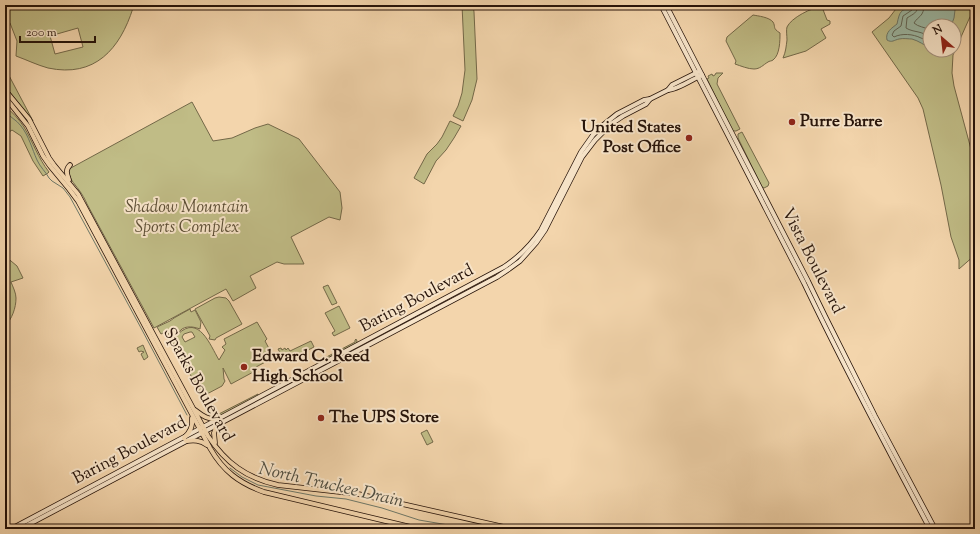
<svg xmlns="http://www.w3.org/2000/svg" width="980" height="534" font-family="'Sorts Mill Goudy',serif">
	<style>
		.green { fill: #c0bc86; stroke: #736848; fill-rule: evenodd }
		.water { fill: #9cb9a5; stroke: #6d7767 }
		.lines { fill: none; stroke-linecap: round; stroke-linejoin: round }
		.shore { stroke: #616657; stroke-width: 1 }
		.stream { stroke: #6d7767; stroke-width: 1 }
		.secondary-casing { stroke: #261309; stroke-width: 5.5 }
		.primary-casing { stroke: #261309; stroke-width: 5.5 }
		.secondary { stroke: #f7e4c9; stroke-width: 4 }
		.primary { stroke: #f3d5ac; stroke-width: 4 }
		.poi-dot { fill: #8f2418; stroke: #f7e4c9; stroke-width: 1.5 }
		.labels { text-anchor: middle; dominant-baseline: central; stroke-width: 4; stroke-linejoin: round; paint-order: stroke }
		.poi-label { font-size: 17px; font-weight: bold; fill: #261309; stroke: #f7e4c9; text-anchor: start }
		.park-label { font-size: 17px; font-style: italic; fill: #5c4e35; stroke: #f7e4c9 }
		.street-label { font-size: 17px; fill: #261309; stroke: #f7e4c9 }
		.water-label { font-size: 18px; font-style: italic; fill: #4f4d40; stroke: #f7e4c9 }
	</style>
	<rect width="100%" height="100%" fill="#f3d5ac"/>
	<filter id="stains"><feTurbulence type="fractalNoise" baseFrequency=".005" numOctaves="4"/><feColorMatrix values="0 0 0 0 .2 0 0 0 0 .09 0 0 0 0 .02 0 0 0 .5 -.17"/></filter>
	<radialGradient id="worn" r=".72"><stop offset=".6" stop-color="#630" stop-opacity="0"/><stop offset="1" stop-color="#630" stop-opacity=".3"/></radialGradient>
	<!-- green -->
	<g class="green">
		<path d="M5,5H127L133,8C120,49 95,78 48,68C37,65 27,60 16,56L17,41L10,23L5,26ZM78,28L83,47L55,54L50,36Z"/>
		<polygon points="462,5 473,5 474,12 477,79 472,100 463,121 453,116 458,106 462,93 465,70"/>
		<path d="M899,5H975V8L969,19L953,55L952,73L954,86L975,164V255L959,269V260L951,237L941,185L923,109L918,98L872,32L889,18ZM930,26H954V50H930Z"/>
		<path d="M822,7L827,20L830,21V24L821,29L826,38L806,51L783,58C786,51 786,47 787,40C787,36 786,30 787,27C791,18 812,7 822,7Z"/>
		<path d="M753,15C758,16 769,17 773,22C776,27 772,28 780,33C780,40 780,55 773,60C772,61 769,61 768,62C763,65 760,69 754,69C748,69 741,66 735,64L736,61L726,41L727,37Z"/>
		<polygon points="5,68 33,121 5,86"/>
		<polygon points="716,73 723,73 718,78 717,84 740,129 736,131 733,131 732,130 707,79 709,78 708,76 712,74 713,76 715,75"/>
		<path d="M192,102L213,141L232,138L255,128L268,124L299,139L340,192L342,208L340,220L329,217L291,237L304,264H284L277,262L250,276L256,288L233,301L226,289L154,328L87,204C85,199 82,194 79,190C74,183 68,178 69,169Z"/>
		<path d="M5,106C12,112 19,119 24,127C33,142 38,158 49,172L48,173L43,176L33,161L21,136L12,130L5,135Z"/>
		<polygon points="450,121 461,126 454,138 446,150 436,161 424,184 414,178 427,154 437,144 442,137"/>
		<polygon points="742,132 769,183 768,186 764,188 762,187 738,138 738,134"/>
		<path d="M5,256L17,266L23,278L11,282C13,287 16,293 16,298C16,308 12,319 5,326Z"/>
		<polygon points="328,285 337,303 332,305 323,287"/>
		<polygon points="219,297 226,298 229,301 242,324 216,338 215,340 209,339 210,336 195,309 215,298"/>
		<polygon points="339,306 350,328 334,336 332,333 335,331 325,313"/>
		<path d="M190,309L191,312L195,310L201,322L200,329C192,326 182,325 178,334C199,314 210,345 219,360L225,350L222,347L226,344L224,339L257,322L267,339L265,341L273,356V358L256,367L257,370L231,384L223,368L224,379L225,381L222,386L205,395L202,392L200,393L172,340L174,339L176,341L177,337L174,339L172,334L169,335L167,331L161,334L157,327L170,321L174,318ZM190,332H192L195,337L185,342L182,337L184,334Z"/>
		<polygon points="356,339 357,341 357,344 317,364 317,362 355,342 355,340"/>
		<polygon points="311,341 314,347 285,362 278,349 281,348 282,350 285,348 286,350 288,348 290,351"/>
		<polygon points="143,345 148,357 144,360 141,354 144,352 141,351 139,352 137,348"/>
		<polygon points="258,394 257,397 220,416 213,417"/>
		<polygon points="427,430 433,442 427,445 421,433"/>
	</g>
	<!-- water -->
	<path class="water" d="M912,5H929L933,6L940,5H960L955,10L954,18L951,26H930V48C924,45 919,41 912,39C909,39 903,38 899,39C894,40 892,43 887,40C885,32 892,28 897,24C900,10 900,12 912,5Z"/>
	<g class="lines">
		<!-- shore -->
		<g class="shore">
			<path d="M913,5L912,10L903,16L901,26L894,31L892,35L894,37C902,33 913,34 921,38C925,39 927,42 930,43"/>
			<path d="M918,5C918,13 913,14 907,18L906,28C914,33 922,30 930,38"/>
			<path d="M924,5C924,17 918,16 914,23C918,27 925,27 930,30"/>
		</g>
		<!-- stream -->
		<g class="stream">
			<path d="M5,111C9,117 17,120 21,126C29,136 32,149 37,160C40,167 46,172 49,178L52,181L63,188L70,197L141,328L187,415"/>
			<polyline points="230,468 242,477 258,485 316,496 346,499 382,508 419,520 454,526"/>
			<polyline points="464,528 469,529"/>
		</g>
		<!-- secondary casing -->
		<g class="secondary-casing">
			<g id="secondary">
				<path d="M661,5L804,283C844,367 887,448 930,529"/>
				<polyline points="666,5 808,281 825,316 875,416 935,529"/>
				<polyline points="668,90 672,85 698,72"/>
				<path d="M11,529L504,267C519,257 531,245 541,230L581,152L593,135L602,126L617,114L644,100L650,99L668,90C677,90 693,79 702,75"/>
				<polyline points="20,529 497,277 509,269 520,261 536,243 545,230 582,157 595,140 611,124 623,116 646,104 650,99"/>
			</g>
		</g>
		<!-- primary casing -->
		<g class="primary-casing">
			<g id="primary">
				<path d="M5,90L29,119L49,158L54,165L78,194L208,436C226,463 246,478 278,485L358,494L513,529"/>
				<path d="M5,97L28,126L43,156L50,166L69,189L78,201L210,448C223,471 239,483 264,492L419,529"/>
				<path d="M69,180C67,174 65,170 70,165"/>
				<path d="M195,410C203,416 208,420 218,419"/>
				<path d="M184,438C190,432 193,427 192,418"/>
				<path d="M186,441C194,440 200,440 207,445"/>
				<polyline points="215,443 214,433 217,425"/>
			</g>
		</g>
		<!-- secondary -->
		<use href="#secondary" class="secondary"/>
		<!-- primary -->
		<use href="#primary" class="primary"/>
	</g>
	<!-- markers -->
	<g class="poi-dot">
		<circle cx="792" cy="122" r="4"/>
		<circle cx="689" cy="138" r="4"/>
		<circle cx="244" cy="367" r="4"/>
		<circle cx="321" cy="418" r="4"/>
	</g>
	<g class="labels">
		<!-- poi labels -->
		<g class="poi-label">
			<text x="800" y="122">Purre Barre</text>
			<text x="681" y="128" text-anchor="end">United States<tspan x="681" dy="20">Post Office</tspan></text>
			<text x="252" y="357">Edward C. Reed<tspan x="252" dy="20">High School</tspan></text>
			<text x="329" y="418">The UPS Store</text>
		</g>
		<!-- park labels -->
		<g class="park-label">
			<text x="187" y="208">Shadow Mountain<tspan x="187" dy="20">Sports Complex</tspan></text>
		</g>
		<!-- street labels -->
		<g class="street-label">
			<text transform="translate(812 261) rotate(63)">Vista Boulevard</text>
			<text transform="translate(417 299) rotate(-28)">Baring Boulevard</text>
			<text transform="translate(198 385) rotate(61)">Sparks Boulevard</text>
			<text transform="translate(130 451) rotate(-28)">Baring Boulevard</text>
		</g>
		<!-- water labels -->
		<g class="water-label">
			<text transform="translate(331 486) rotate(13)">North Truckee Drain</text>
		</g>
	</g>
	<!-- margin -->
	<rect width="980" height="534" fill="none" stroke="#f3d5ac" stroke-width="20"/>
	<rect x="6" y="6" width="968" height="522" fill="none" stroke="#261309" stroke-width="2"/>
	<rect x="10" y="10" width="960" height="514" fill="none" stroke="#261309"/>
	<!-- north arrow -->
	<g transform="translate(942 38) rotate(332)"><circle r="19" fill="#f7e4c9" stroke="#a3907c"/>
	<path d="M0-3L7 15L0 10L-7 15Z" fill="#8f2418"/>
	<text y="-6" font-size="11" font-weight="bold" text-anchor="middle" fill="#261309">N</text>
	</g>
	<!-- scale -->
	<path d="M20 36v6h75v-6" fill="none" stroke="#261309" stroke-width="2"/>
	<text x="26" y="36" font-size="12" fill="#261309" stroke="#f7e4c9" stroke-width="3" paint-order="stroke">200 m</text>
	<rect width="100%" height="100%" filter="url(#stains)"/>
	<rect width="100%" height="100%" fill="url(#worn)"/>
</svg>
